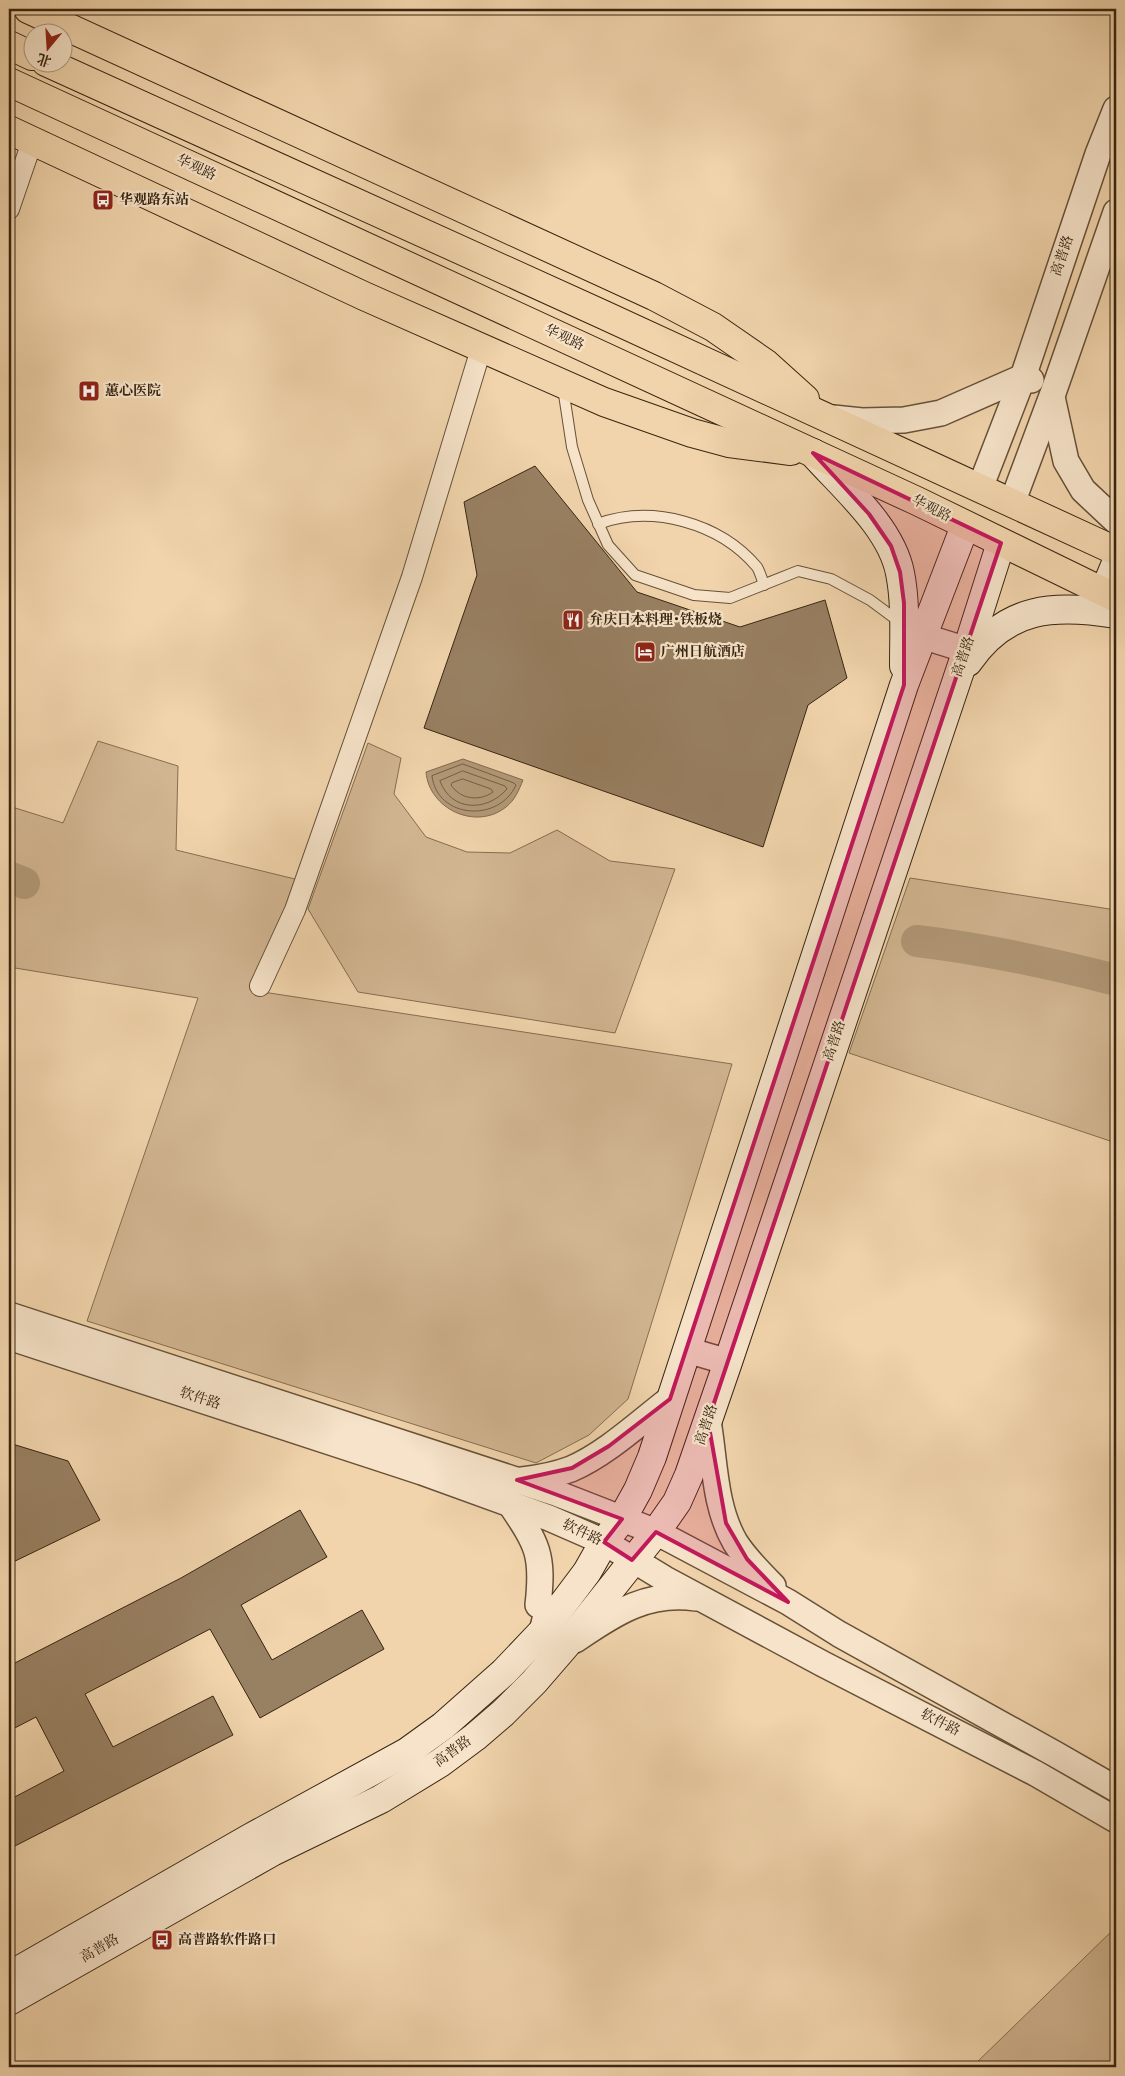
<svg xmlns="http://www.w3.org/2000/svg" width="1125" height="2076" font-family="Vollkorn,'Noto Serif SC',serif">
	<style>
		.green { fill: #d2b692; stroke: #856e52 }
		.water { fill: #b29877; stroke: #816a4e }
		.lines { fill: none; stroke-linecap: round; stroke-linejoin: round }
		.shore { stroke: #755e44; stroke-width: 1 }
		.river { stroke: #b29877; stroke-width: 32 }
		.building { fill: #988062; stroke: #382511 }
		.service-casing { stroke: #665138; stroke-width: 12 }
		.minor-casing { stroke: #665138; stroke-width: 22 }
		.tertiary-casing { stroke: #665138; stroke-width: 28 }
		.secondary-casing { stroke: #382511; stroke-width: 30 }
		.primary-casing { stroke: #382511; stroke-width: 30 }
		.service { stroke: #f6e3c9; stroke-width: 10 }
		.minor { stroke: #f6e3c9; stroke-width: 20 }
		.tertiary { stroke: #f6e3c9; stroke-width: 25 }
		.secondary { stroke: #f6e3c9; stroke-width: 28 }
		.primary { stroke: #f1d4ac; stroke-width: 28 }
		.marked { fill: #c2185b; fill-opacity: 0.2; stroke: #c2185b; stroke-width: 4; stroke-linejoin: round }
		.labels { text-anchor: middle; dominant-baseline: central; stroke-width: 4.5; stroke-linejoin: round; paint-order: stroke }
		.street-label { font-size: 14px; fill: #382511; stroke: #f6e3c9 }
		.poi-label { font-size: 14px; font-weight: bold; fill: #382511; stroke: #f6e3c9; text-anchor: start }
	</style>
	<rect width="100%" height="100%" fill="#f1d4ac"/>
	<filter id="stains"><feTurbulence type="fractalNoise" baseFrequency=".004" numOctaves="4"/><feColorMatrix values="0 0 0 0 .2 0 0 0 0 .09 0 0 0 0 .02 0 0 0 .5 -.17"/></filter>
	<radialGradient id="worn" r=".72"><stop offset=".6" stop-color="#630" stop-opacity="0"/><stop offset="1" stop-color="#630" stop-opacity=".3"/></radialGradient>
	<!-- green -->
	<g class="green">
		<polygon points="98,741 178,766 176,850 299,880 250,990 732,1064 628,1399 589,1435 536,1463 87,1321 198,998 9,967 9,806 63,823"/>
		<polygon points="368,743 401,758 394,794 426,837 467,852 510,853 557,830 610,861 675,869 615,1033 358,992 308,909"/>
		<polygon points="910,878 1116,910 1116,1143 849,1053"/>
		<polygon points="1116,1927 1116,2067 972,2067"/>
	</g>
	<!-- water -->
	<path class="water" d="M463,759L523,780C519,790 515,800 506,807C476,831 429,809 426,772Z"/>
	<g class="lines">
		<!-- shore -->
		<g class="shore">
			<path d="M463,764L514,783L516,785C499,823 437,819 432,776Z"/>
			<path d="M463,771L505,786L507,789C487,812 451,812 440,781Z"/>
			<path d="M463,779L491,789L493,792C479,802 460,799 451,785L452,783Z"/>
		</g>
		<!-- river -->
		<g class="river">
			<polyline points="9,877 24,883"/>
			<path d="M917,941C985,949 1050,963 1116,980"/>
		</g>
	</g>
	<!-- building -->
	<g class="building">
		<polygon points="535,466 637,592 740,627 825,600 847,678 808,705 763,847 424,728 477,575 464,502"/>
		<polygon points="9,1443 68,1461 100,1520 9,1564"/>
		<polygon points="300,1510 327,1557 241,1605 272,1660 362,1610 384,1649 260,1718 210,1629 85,1694 113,1747 213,1696 233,1735 9,1849 9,1800 64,1771 36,1717 9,1731 9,1666 181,1578"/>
	</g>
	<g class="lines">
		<!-- service casing -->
		<g class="service-casing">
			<g id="service">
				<polyline points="563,388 572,447 588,500 608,545 635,575 694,595 730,598 798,571 831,579 870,600 901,623"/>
				<path d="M598,524C652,504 720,523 757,567C760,572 762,579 764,585"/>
			</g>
		</g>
		<!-- minor casing -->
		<g class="minor-casing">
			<g id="minor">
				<polyline points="9,209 32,142"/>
				<polyline points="260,986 295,910 412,577 481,349"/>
			</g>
		</g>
		<!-- tertiary casing -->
		<g class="tertiary-casing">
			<g id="tertiary">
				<polyline points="1052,397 1066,461 1083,490 1116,521"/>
				<polyline points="833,418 862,421 904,420 941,413 1023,377 1031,380"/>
				<polyline points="980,488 1023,377 1098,154 1116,109"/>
				<polyline points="1012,503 1052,396 1116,212"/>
				<polyline points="922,636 967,650"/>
				<polyline points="9,1315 556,1493 656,1532 788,1602 839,1634 1055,1754 1116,1789"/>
				<polyline points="9,1337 422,1472 549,1518 604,1542 665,1579 823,1664 1035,1773 1116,1820"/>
				<polyline points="687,1350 728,1362"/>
				<path d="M708,1421C715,1461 714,1506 735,1542C745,1558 759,1572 773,1586"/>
				<path d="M522,1480C539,1478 555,1475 571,1469C606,1454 640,1422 670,1399"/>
				<path d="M509,1502C537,1544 544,1553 538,1605L548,1607L542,1632"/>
				<path d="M575,1640C614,1614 646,1591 696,1598"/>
			</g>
		</g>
		<!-- secondary casing -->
		<g class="secondary-casing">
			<g id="secondary">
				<path d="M813,453C843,487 891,527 900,573C906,603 904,635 904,666"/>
				<polyline points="1104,592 1116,563"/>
				<path d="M968,662C1006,606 1055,604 1116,614"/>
				<polyline points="9,1976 250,1838 407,1752 443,1726 504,1672 542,1632 587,1572 604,1542 622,1519 638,1490 652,1457 904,685 965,526"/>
				<polyline points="9,2001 272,1852 381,1799 440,1763 475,1737 503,1713 534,1682 566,1645 656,1532 677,1502 689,1475 728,1362 967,650 1001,543"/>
			</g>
		</g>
		<!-- primary casing -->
		<g class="primary-casing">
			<g id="primary">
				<polyline points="28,9 654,296 713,327 765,363 805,399"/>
				<polyline points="9,45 32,56"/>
				<polyline points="46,62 604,315 1116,551"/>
				<polyline points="9,82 917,501 1116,598"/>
				<polyline points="9,130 364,296 604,402 692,433 729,443 791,451"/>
			</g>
		</g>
		<!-- service -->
		<use href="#service" class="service"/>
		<!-- minor -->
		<use href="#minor" class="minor"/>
		<!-- tertiary -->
		<use href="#tertiary" class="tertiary"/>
		<!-- secondary -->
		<use href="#secondary" class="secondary"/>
		<!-- primary -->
		<use href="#primary" class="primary"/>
	</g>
	<!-- marked area -->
	<path class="marked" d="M813,453L1001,543L708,1421L726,1523L747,1559L788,1602L656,1532L632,1560L604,1542L622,1519L517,1480L572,1468L609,1446L670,1399L904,685V603L900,572L891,546L869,514Z"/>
	<!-- icons -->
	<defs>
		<g id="bus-square" transform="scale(1.125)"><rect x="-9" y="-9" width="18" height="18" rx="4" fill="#8f2418" stroke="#f6e3c9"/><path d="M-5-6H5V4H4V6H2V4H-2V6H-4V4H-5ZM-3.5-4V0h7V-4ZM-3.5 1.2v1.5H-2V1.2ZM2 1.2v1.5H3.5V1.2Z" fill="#fff"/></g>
		<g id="hospital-square" transform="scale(1.125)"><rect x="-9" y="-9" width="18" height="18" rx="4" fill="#8f2418" stroke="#f6e3c9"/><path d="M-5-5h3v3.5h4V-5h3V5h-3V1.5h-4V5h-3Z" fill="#fff"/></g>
		<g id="restaurant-square" transform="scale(1.125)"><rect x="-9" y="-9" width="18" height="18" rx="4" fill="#8f2418" stroke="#f6e3c9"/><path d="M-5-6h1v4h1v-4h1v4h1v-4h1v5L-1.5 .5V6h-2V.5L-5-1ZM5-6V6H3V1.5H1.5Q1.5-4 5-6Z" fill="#fff"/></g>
		<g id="hotel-square" transform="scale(1.125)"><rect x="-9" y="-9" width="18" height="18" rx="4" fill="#8f2418" stroke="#f6e3c9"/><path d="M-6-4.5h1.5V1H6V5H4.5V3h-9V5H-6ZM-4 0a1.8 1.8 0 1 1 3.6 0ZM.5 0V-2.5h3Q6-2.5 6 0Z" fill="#fff"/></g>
	</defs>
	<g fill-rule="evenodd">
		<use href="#bus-square" x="103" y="200"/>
		<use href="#hospital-square" x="89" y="391"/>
		<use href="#restaurant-square" x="573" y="620"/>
		<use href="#hotel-square" x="645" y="652"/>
		<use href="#bus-square" x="162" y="1940"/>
	</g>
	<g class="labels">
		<!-- street labels -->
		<g class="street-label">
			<text transform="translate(196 168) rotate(25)">华观路</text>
			<text transform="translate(1063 256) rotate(-71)">高普路</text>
			<text transform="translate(564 338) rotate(25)">华观路</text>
			<text transform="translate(931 509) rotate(27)">华观路</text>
			<text transform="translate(964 657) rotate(-71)">高普路</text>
			<text transform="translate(835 1041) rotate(-72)">高普路</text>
			<text transform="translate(200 1399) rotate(18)">软件路</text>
			<text transform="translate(707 1425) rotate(-71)">高普路</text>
			<text transform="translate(582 1533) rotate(25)">软件路</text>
			<text transform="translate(940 1723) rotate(27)">软件路</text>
			<text transform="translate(453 1752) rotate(-36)">高普路</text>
			<text transform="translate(100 1949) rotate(-30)">高普路</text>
		</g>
		<!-- poi labels -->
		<g class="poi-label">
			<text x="119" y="200">华观路东站</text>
			<text x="105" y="391">蕙心医院</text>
			<text x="589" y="620">弁庆日本料理･铁板烧</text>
			<text x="661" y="652">广州日航酒店</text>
			<text x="178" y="1940">高普路软件路口</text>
		</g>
	</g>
	<!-- margin -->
	<rect width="1125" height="2076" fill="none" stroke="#f1d4ac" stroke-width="30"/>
	<rect x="10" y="10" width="1105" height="2056" fill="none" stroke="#382511" stroke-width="2.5"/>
	<rect x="15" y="15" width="1095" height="2046" fill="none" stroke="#382511"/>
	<!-- north arrow -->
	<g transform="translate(48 48) rotate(198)"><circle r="24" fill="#f6e3c9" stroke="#aa977f"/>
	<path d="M0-4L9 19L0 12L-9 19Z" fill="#8f2418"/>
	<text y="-8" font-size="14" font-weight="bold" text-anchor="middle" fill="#382511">北</text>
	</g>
	<rect width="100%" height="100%" filter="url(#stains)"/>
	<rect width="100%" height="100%" fill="url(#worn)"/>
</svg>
